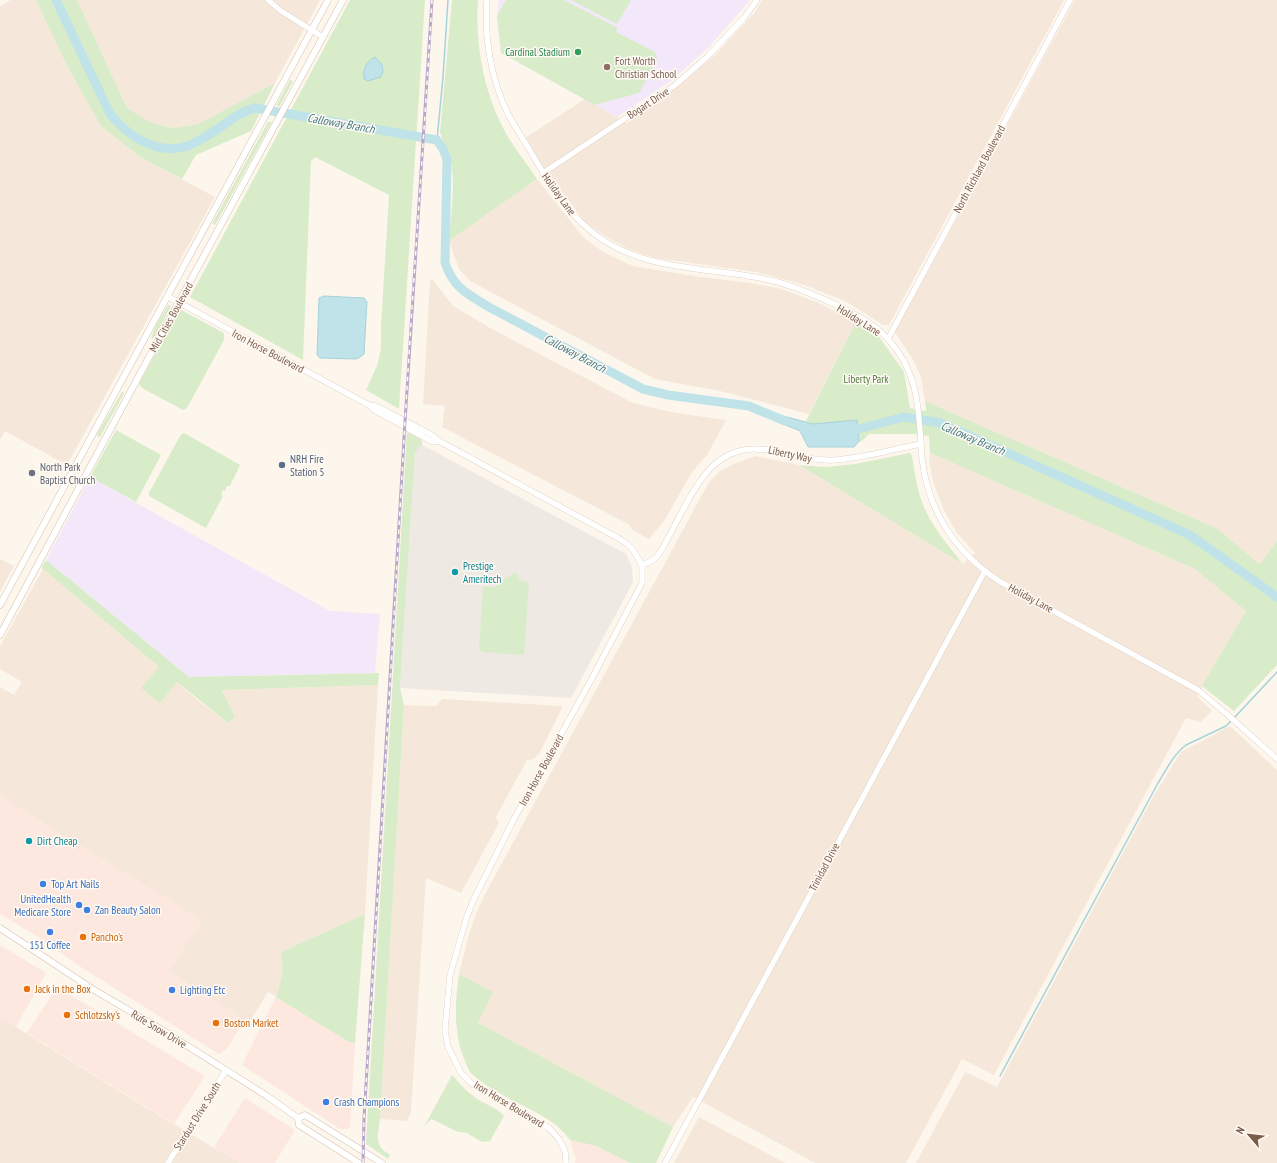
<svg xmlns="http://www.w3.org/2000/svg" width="1277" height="1163" font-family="'PT Sans Narrow',sans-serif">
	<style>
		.residential { fill: #f5e8da }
		.commercial { fill: #fde8e0 }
		.industrial { fill: #efe9e4 }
		.education { fill: #f3e8fa }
		.green { fill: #d8ecc9 }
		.water { fill: #bfe3e8; stroke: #a5d3da }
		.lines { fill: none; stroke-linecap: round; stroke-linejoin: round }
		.stream { stroke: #a5d3da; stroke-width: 1.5 }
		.river { stroke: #bfe3e8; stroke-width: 9 }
		.tertiary-casing { stroke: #d1beb0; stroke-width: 6 }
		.secondary-casing { stroke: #d6c0b0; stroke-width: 7 }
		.tertiary { stroke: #fff; stroke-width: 5.5 }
		.secondary { stroke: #fff; stroke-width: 6 }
		.rail-casing { stroke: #b9a8c9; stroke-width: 3 }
		.rail { stroke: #fffaf3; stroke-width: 1.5; stroke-dasharray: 4.5; stroke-linecap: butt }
		.leisure-dot { fill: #2e9e5b; stroke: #fffaf3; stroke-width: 1.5 }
		.education-dot { fill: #8d6e63; stroke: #fffaf3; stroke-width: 1.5 }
		.service-dot { fill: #5c6f8a; stroke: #fffaf3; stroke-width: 1.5 }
		.worship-dot { fill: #6b7280; stroke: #fffaf3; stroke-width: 1.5 }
		.culture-dot { fill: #0f9aa8; stroke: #fffaf3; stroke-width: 1.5 }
		.shop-dot { fill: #3f7fe0; stroke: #fffaf3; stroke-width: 1.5 }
		.food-dot { fill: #e8710a; stroke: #fffaf3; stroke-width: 1.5 }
		.labels { text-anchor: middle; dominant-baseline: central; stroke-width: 3; stroke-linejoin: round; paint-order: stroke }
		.leisure-label { font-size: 11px; fill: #27864d; stroke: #fffaf3; text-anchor: end }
		.education-label { font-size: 11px; fill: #785e54; stroke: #fffaf3; text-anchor: start }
		.street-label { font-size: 11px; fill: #7a5c4d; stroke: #fffaf3 }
		.park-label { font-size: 11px; fill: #537a41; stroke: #fffaf3 }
		.service-label { font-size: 11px; fill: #4e5e75; stroke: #fffaf3; text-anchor: start }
		.worship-label { font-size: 11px; fill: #5b616d; stroke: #fffaf3; text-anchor: start }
		.culture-label { font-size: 11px; fill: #0d838f; stroke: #fffaf3; text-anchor: start }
		.shop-label { font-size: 11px; fill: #366cbe; stroke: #fffaf3; text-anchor: start }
		.food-label { font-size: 11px; fill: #c56008; stroke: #fffaf3; text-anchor: start }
		.water-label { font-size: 12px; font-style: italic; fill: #437c86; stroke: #fffaf3 }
	</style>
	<rect width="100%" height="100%" fill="#fdf6ec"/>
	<!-- residential -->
	<g class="residential">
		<polygon points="11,0 36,0 65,62 101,126 140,157 215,197 67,465 5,431 0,440 0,6"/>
		<polygon points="77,0 320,0 275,83 198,124 174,128 152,123 127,108"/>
		<polygon points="762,0 1064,0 889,325 883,325 847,302 805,285 756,272 655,258 628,249 605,236 585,222 541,164 525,138 585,99 627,123 680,85 715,55 755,12"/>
		<polygon points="1075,0 1277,0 1277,540 1260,566 1218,529 925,401 921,377 915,363 895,332"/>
		<polygon points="537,179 584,238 603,252 633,266 694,276 750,283 782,289 819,303 856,322 809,414 720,391 655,379 470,281 459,269 449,241"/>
		<polygon points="430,280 433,280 453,306 490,328 633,403 676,413 726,420 707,455 692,472 666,518 649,539 632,530 630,525 442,427 445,406 423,404"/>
		<polygon points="930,453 1195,569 1246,611 1197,696 1212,711 1201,722 1186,718 994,1075 962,1059 906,1163 815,1163 693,1097 673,1127 477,1023 469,979 459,974 468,937 476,914 484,896 709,482 720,471 736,463 756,456 799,465 963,564 975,553 956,532 944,510 934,485 929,462"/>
		<polygon points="0,559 14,566 0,592"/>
		<polygon points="43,569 200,702 228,723 235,717 222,690 378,685 365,914 281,952 283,962 281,984 276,997 268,992 249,1023 169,971 201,920 0,796 0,687 14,695 22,682 0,669 0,646"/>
		<polygon points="442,699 562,706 562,708 539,754 533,759 527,760 496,817 499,823 461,893 426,878 411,1112 407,1121 380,1119 404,705 436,706"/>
		<polygon points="1230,726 1277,770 1277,1163 916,1163 965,1072 997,1087 1153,797 1181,752"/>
		<polygon points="0,1018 16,1027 150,1110 240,1163 0,1163"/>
		<polygon points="699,1117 785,1163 674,1163"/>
	</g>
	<!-- commercial -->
	<g class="commercial">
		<polygon points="0,796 202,920 169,971 245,1020 226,1050 219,1054 84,969 35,935 0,914"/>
		<polygon points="0,945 46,973 16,1027 0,1018"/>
		<polygon points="57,987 205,1076 174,1124 27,1033"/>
		<polygon points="276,997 349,1041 355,1043 350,1127 348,1129 340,1129 242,1065"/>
		<polygon points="245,1098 295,1130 275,1163 240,1163 214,1147"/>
		<polygon points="570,1140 596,1146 630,1163 575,1163 576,1159"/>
	</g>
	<!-- industrial -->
	<polygon class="industrial" points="422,445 626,554 632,568 633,582 571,698 400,688 415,452"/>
	<!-- education -->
	<g class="education">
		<polygon points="499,0 750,0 709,47 671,81 617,117 501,53 497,16"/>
		<polygon points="90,477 330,611 380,614 375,673 189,677 46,560"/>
	</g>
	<!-- green -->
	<g class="green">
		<polygon points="36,0 77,0 127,108 152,123 174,128 198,124 275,83 251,131 196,155 182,179 140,157 101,126 65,62"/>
		<polygon points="350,0 425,0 399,409 366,390 377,366 381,349 381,326 389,195 315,157 311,161 303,360 190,297"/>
		<path d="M452,0H478C475,43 483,89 503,128C512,146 526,162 537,179L449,241C451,214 456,184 450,157C449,149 442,141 440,132Z"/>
		<polygon points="506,0 564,0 618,28 616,32 655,52 657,59 639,93 595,105 501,53 497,16"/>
		<polygon points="571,0 631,0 617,24"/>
		<polygon points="290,80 293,81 280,106 276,106"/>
		<polygon points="268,122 272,122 215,225 213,224 213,222"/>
		<polygon points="168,305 171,306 154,339 151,338 156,325"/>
		<polygon points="181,310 224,333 224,340 187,408 183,410 142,388 139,384 177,314"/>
		<polygon points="856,322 880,338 904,372 910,408 926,411 925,401 1218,529 1260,565 1277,540 1277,665 1234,711 1202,686 1246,611 1195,569 930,453 929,436 913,434 869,434 862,441 857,443 859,440 857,420 813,424 806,421"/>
		<polygon points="122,392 124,392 123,395 100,437 97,436 97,434"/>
		<polygon points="116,430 161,455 136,502 90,477"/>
		<path d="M407,432L422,440V445L415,452L400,688L404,705L380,1119C378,1136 373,1145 390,1155L388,1159L366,1144Z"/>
		<polygon points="183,433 186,434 240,465 239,467 230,486 227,486 225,491 223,490 221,495 223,496 206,528 149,496 149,493 180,436"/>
		<path d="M910,453L912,456C915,473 917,491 924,507C933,529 949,546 963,564L799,465L827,467L855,464Z"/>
		<polygon points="46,560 189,677 379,673 378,685 222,690 235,717 228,723 177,682 160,703 141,688 159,667 43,569 41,568"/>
		<polygon points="515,572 522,582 529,582 524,655 484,652 479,650 483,587 494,587"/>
		<path d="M365,914L355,1043L349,1042L276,997C282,982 284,968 281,952Z"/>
		<path d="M459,974L493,992L478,1023L673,1127L656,1163H630L596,1146L570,1140C557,1122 542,1116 524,1106C505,1096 485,1087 470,1072C468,1069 466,1064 465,1061C453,1033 455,1003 459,974Z"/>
		<path d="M452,1075C460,1084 467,1092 477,1099C487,1105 497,1108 504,1116L490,1141L482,1142L467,1133L458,1132L434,1120L431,1119L424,1127Z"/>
	</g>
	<!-- water -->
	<g class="water">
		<path d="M375,57L382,65L383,72L381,77L368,81L364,79C363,68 366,62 375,57Z"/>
		<polygon points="324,296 364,298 367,302 364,354 359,358 355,359 320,358 317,355 319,298"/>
		<polygon points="776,414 813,424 857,420 859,441 854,447 808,447 800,431 774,420"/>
	</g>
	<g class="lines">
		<!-- stream -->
		<g class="stream">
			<polyline points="437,140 443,77 448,0"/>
			<polyline points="1234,718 1277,672"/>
			<path d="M1000,1076L1158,783C1166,770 1174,754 1186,745L1226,726L1231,721"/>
		</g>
		<!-- river -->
		<g class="river">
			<path d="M56,0L110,114C128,136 157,156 188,146C195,143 203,138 210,134C225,125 238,112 255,108L437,140L443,149L447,159L445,263C454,288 466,293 487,306L643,389L668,395L749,406L785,421"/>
			<polyline points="847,432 904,417 941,423 1190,535 1277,597"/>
		</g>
		<!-- tertiary casing -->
		<g class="tertiary-casing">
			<g id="tertiary">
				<polyline points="268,0 281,11 323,37"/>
				<path d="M487,0C484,38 491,79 508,114C514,125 521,136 528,147C548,182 569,218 603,240C654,273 718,267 774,281C798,287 821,298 843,308C858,316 874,324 886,337C921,374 918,411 922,458C928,511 955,552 999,581L1198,690L1229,716L1277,759"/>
				<polyline points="543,173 674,86 707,57 744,18 757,0"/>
				<polyline points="167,296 354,397 369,405 376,406 432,435 439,441 618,538 627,544 633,550 642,565 642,583 590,682 514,819 474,899 467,916 450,975 445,1030 448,1047 461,1073 471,1083 488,1094 549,1128 559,1139 565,1151 566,1163"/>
				<polyline points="888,339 1070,0"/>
				<polyline points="369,405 374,410 433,442 439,441"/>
				<path d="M642,565C647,563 654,561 657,556C662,551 665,543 668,538C680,516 697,479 715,464C754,431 792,463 835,460C864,458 893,449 922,444"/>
				<polyline points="168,1163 226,1070"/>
				<polyline points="665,1163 985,571"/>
			</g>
		</g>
		<!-- secondary casing -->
		<g class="secondary-casing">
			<g id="secondary">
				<polyline points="0,605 328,0"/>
				<polyline points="0,635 155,346 343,0"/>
				<polyline points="0,928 94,990 159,1028 267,1096 298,1118 299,1125 359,1163"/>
				<polyline points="298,1118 305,1115 382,1163"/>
			</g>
		</g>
		<!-- tertiary -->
		<use href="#tertiary" class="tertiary"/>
		<!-- secondary -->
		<use href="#secondary" class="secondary"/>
		<!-- rail casing -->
		<g class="rail-casing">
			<path id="rail" d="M363,1163L364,1119C378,886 392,654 405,422C413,281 424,141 432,0"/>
		</g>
		<!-- rail -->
		<use href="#rail" class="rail"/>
	</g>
	<!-- markers -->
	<circle class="leisure-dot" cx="578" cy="52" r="4"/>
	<circle class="education-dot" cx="607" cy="67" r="4"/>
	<circle class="service-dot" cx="282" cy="465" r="4"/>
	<circle class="worship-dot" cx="32" cy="473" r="4"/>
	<g class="culture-dot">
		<circle cx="455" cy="572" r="4"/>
		<circle cx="29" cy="841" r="4"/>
	</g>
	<g class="shop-dot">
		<circle cx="43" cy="884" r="4"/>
		<circle cx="79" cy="905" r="4"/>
		<circle cx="87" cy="910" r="4"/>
		<circle cx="50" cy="932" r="4"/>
		<circle cx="172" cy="990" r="4"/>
		<circle cx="326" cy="1102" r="4"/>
	</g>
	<g class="food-dot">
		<circle cx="83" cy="937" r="4"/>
		<circle cx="27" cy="989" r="4"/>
		<circle cx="67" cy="1015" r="4"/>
		<circle cx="216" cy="1023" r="4"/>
	</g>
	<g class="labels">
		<!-- leisure labels -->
		<g class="leisure-label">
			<text x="570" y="52">Cardinal Stadium</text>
		</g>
		<!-- education labels -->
		<g class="education-label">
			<text x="615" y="61">Fort Worth<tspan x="615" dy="13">Christian School</tspan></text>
		</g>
		<!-- street labels -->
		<g class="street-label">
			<text transform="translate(648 103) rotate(-33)">Bogart Drive</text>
			<text transform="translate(979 169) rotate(-62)">North Richland Boulevard</text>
			<text transform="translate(559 194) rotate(54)">Holiday Lane</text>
			<text transform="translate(171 317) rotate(-61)">Mid Cities Boulevard</text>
			<text transform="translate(859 320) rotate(32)">Holiday Lane</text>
			<text transform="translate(268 351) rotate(28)">Iron Horse Boulevard</text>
			<text transform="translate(790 454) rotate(12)">Liberty Way</text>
			<text transform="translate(1031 598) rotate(28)">Holiday Lane</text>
			<text transform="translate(541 770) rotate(-61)">Iron Horse Boulevard</text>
			<text transform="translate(824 867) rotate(-62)">Trinidad Drive</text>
			<text transform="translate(159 1029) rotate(31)">Rufe Snow Drive</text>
			<text transform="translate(509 1104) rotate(31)">Iron Horse Boulevard</text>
			<text transform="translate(197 1116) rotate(-58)">Stardust Drive South</text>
		</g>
		<!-- park labels -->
		<g class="park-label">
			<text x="866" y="379">Liberty Park</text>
		</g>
		<!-- service labels -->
		<g class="service-label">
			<text x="290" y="459">NRH Fire<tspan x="290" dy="13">Station 5</tspan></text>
		</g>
		<!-- worship labels -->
		<g class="worship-label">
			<text x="40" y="467">North Park<tspan x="40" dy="13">Baptist Church</tspan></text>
		</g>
		<!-- culture labels -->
		<g class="culture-label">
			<text x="463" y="566">Prestige<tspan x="463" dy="13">Ameritech</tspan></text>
			<text x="37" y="841">Dirt Cheap</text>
		</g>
		<!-- shop labels -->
		<g class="shop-label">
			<text x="51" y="884">Top Art Nails</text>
			<text x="71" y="899" text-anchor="end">UnitedHealth<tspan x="71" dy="13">Medicare Store</tspan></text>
			<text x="95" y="910">Zan Beauty Salon</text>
			<text x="50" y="945" text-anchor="middle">151 Coffee</text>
			<text x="180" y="990">Lighting Etc</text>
			<text x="334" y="1102">Crash Champions</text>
		</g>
		<!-- food labels -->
		<g class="food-label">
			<text x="91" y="937">Pancho's</text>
			<text x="35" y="989">Jack in the Box</text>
			<text x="75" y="1015">Schlotzsky's</text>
			<text x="224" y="1023">Boston Market</text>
		</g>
		<!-- water labels -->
		<g class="water-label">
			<text transform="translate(341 123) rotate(10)">Calloway Branch</text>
			<text transform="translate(575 353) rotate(28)">Calloway Branch</text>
			<text transform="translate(973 438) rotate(23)">Calloway Branch</text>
		</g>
	</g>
	<!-- north arrow -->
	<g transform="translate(1249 1135) rotate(298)" stroke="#fffaf3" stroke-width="3" paint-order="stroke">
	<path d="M0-3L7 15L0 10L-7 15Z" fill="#7a5c4d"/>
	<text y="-6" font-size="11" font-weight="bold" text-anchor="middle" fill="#7a5c4d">N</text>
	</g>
</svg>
